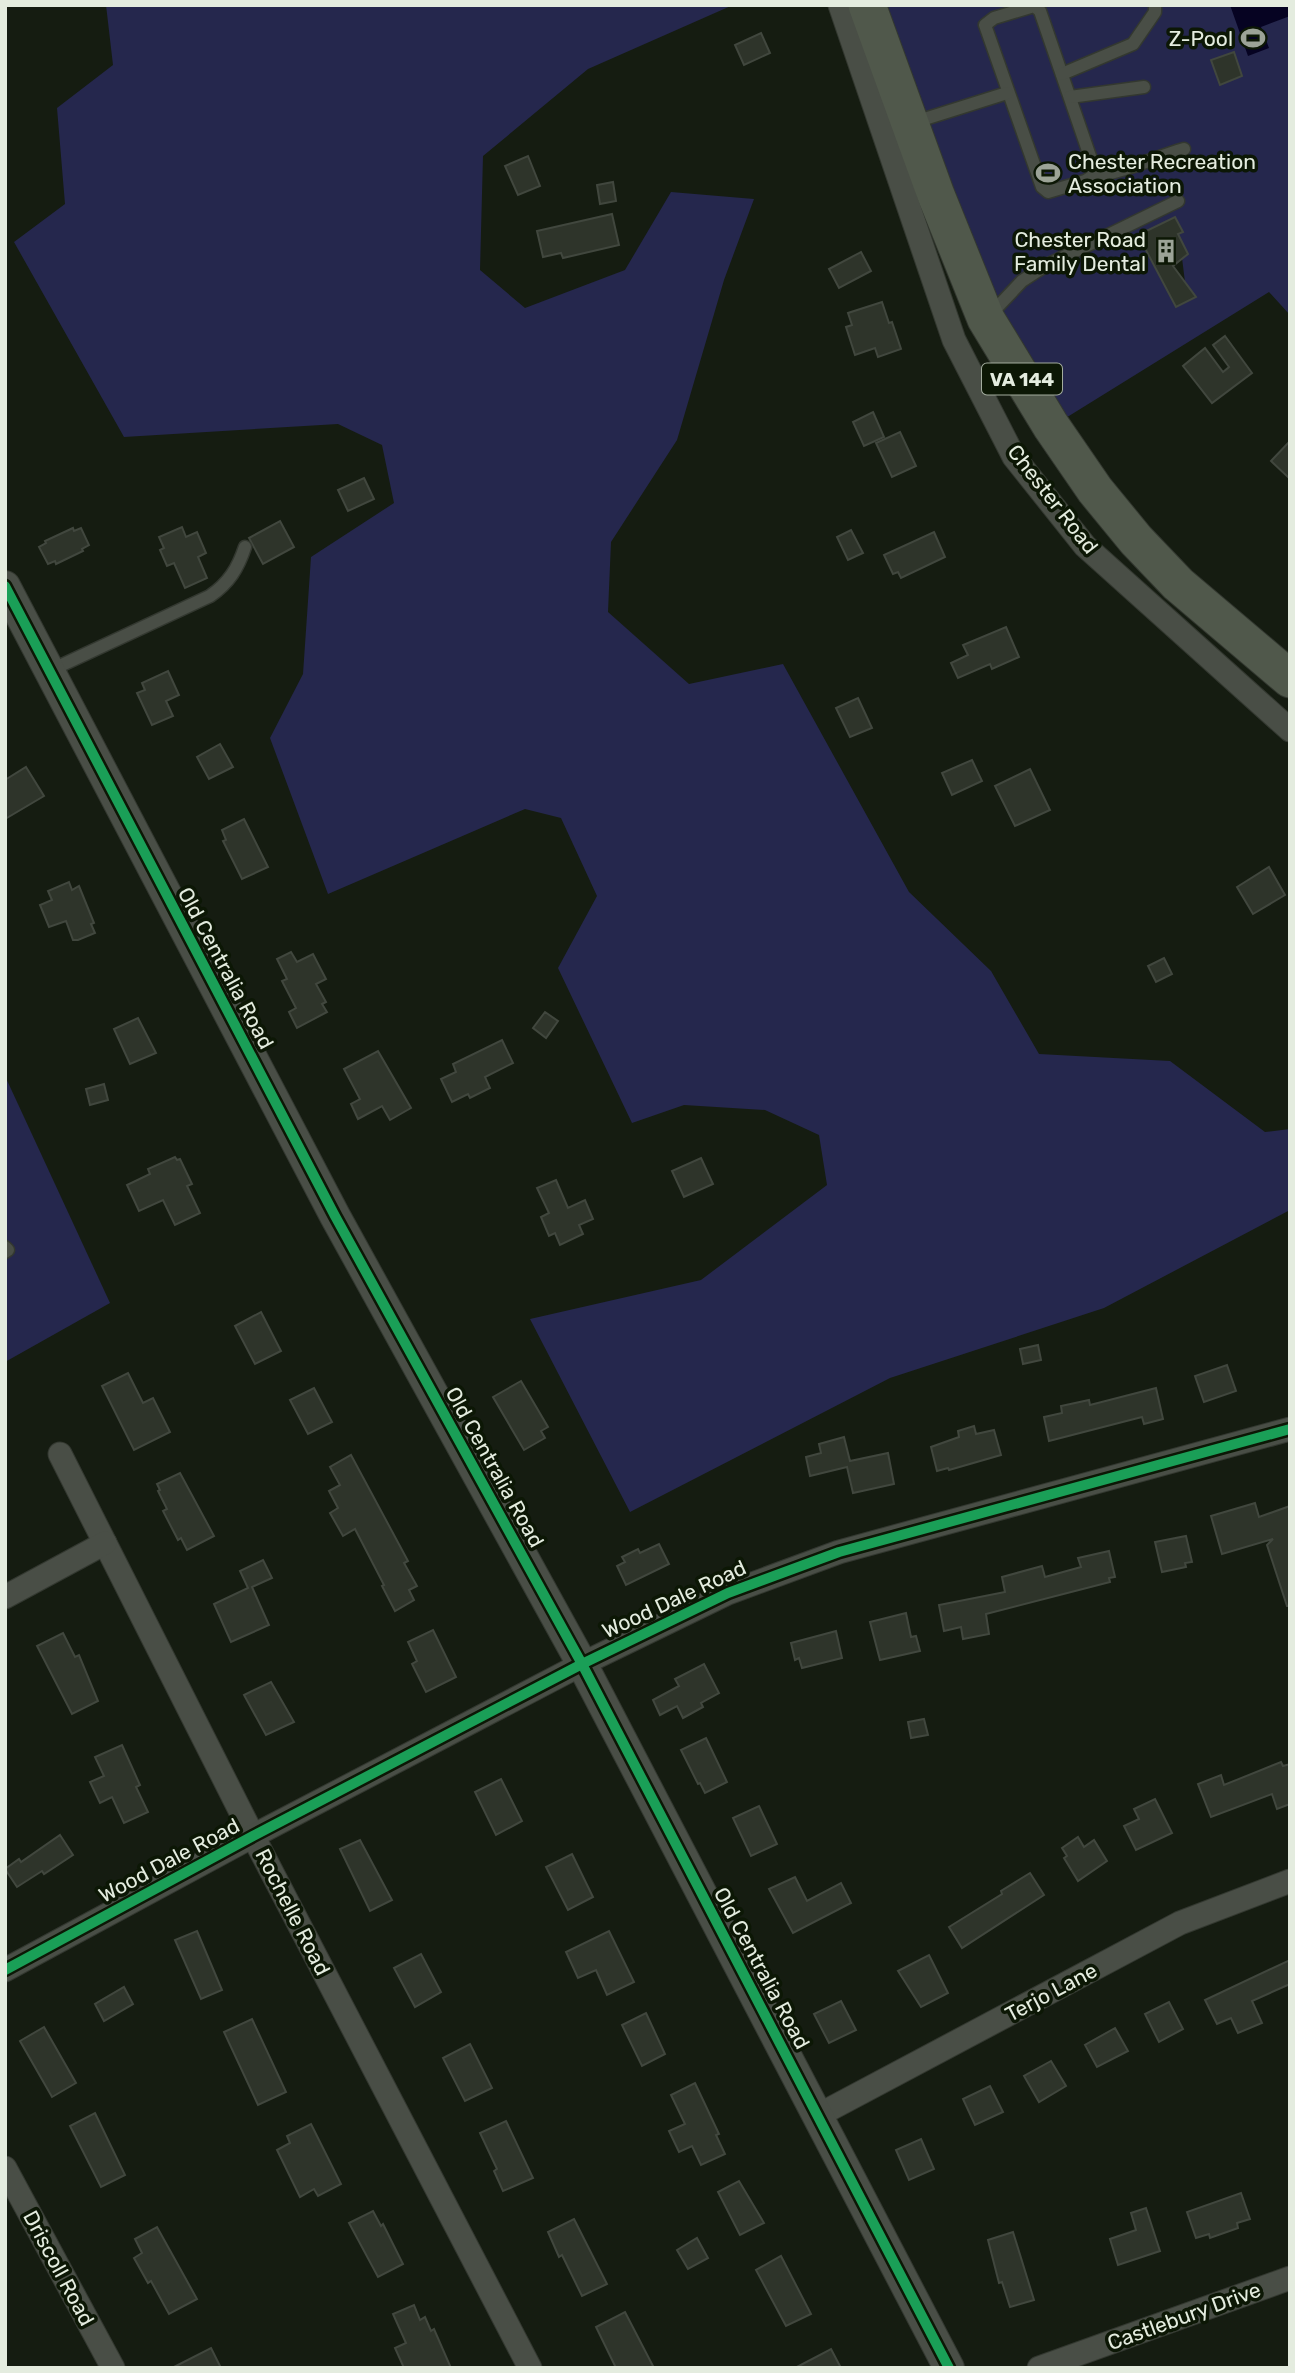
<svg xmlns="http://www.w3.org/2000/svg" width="1295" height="2373" font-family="Rubik,sans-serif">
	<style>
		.green { fill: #25274d; fill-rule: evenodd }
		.water { fill: #060322 }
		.building { fill: #2e342a; stroke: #41473e; stroke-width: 2 }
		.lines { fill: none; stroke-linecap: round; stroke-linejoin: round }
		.service-casing { stroke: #333830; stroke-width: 15 }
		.minor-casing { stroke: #333830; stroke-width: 25 }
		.tertiary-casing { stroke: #333830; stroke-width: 32 }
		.primary-casing { stroke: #333830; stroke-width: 39 }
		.service { stroke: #494e46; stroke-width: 12 }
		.minor { stroke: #494e46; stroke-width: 23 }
		.tertiary { stroke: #494e46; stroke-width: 30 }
		.primary { stroke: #50584b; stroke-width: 37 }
		.cycleway-casing { stroke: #0c1705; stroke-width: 15 }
		.cycleway { stroke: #1a9f57; stroke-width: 10 }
		.labels { text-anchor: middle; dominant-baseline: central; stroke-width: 7; stroke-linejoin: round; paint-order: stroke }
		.shield { fill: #0c1705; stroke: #a3ac9e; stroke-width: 2 }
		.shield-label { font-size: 19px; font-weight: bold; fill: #e4ecdf }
		.poi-label { font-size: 21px; fill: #e4ecdf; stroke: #0c1705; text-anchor: end }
		.street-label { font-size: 21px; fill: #e4ecdf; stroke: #0c1705 }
	</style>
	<rect width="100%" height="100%" fill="#151c11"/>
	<!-- green -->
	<g class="green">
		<polygon points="106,5 733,5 588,69 483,156 480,270 525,308 625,270 671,192 754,199 724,280 677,440 611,542 608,612 689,684 783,664 909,892 991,971 1039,1054 1170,1061 1265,1132 1290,1129 1290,1210 1104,1308 890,1378 630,1512 530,1319 701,1280 827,1185 819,1135 765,1110 684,1105 632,1123 558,968 597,896 561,818 525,809 328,894 270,738 303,674 311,557 394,503 382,445 338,424 124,437 14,242 65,204 57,108 113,65"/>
		<path d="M868,5H1290V315L1269,292L1056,424L1007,337ZM1140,237L1182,258L1186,290Z"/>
		<polygon points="5,1076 110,1303 5,1362"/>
	</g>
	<!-- water -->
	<polygon class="water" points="1230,5 1290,5 1290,16 1261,27 1269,48 1248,56"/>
	<!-- building -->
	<g class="building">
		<polygon points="761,33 770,53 744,65 735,45"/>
		<polygon points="1234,52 1242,76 1220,85 1211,60"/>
		<polygon points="528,156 540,186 518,195 505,166"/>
		<polygon points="613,182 616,201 600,204 597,185"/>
		<polygon points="612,214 619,245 563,258 561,253 543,257 537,231"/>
		<polygon points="1175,217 1183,232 1178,234 1188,254 1173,266 1196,297 1176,307 1138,235"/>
		<polygon points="861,252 871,271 839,288 829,269"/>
		<polygon points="882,302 889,323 892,322 901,349 878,357 875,348 855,355 846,327 852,325 848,313"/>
		<polygon points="1225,336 1252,373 1212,403 1183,366 1205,348 1223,372 1229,367 1213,345"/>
		<polygon points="873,412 884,437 864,446 853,422"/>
		<polygon points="900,432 916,466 892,477 876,443"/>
		<polygon points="1290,441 1290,479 1271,461"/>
		<polygon points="364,478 374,499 348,511 338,490"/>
		<polygon points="280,521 294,547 263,564 249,538"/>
		<polygon points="182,527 186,537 197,532 206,553 198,557 207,578 185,588 174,563 167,566 160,550 164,548 159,537"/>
		<polygon points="73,528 74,531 81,528 89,545 82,549 83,551 56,564 55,561 48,564 39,547 46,543 45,541"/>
		<polygon points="851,530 863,553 848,560 837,537"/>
		<polygon points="934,532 945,557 901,578 898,572 893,574 884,555"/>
		<polygon points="1006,627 1019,657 992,669 990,664 958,678 951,663 968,655 963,645"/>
		<polygon points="168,671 179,695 166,701 173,716 152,725 137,693 145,690 142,683"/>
		<polygon points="858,698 872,728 850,737 836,708"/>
		<polygon points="220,744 233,767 209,779 197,757"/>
		<polygon points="972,760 982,781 952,795 942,773"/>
		<polygon points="26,767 44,796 5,819 5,780"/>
		<polygon points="1030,769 1050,810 1015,826 995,786"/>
		<polygon points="244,819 268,867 242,879 223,841 226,840 222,830"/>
		<polygon points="1269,867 1285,895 1253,914 1237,887"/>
		<polygon points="69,882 72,890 79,886 94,923 91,924 95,933 78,940 73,940 66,921 49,927 40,905 52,900 48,891"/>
		<polygon points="291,952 297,962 313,954 326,979 316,984 326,1002 322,1004 327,1012 297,1028 289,1012 296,1008 282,981 287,979 277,959"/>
		<polygon points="1164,958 1172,974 1156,982 1148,966"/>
		<polygon points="545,1012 558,1021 546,1038 533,1028"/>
		<polygon points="138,1018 156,1053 130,1064 114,1029"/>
		<polygon points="502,1040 513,1063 485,1077 490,1088 470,1098 468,1094 452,1102 441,1079 456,1072 453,1064"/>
		<polygon points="378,1051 411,1108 390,1120 382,1106 358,1119 351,1104 360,1099 344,1069"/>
		<polygon points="104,1084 108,1100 90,1105 86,1089"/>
		<polygon points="175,1157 177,1160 180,1159 192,1184 187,1186 200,1213 175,1225 163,1200 139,1211 127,1185 150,1174 148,1169"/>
		<polygon points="701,1158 713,1184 684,1197 672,1171"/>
		<polygon points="556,1180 568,1208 585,1200 593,1219 579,1225 583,1234 560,1245 555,1233 549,1236 541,1217 549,1213 537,1188"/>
		<polygon points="261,1312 281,1351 255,1364 235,1326"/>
		<polygon points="1038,1345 1041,1360 1023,1364 1020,1349"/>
		<polygon points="1227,1365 1236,1391 1204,1402 1195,1376"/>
		<polygon points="128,1373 143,1403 153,1398 170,1432 134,1450 102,1386"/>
		<polygon points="521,1381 548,1427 541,1431 545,1438 524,1450 493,1397"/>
		<polygon points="314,1388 332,1422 308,1434 290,1400"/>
		<polygon points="1156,1388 1163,1419 1144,1424 1142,1417 1049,1441 1044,1417 1062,1413 1061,1406 1089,1400 1090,1405"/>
		<polygon points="974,1426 976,1434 994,1430 1001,1455 949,1470 948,1468 937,1471 931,1447 959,1437 958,1431"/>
		<polygon points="844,1437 850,1461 888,1453 894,1484 853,1493 847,1467 810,1476 806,1457 821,1453 819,1444"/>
		<polygon points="351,1455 408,1561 404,1563 417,1586 409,1590 414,1600 395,1611 382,1586 384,1585 355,1529 343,1536 330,1513 338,1508 329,1491 340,1485 330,1467"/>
		<polygon points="180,1473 214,1536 187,1550 181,1538 178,1540 163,1511 167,1509 158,1491 160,1490 157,1484"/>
		<polygon points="1255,1503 1259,1517 1290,1506 1290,1606 1287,1606 1267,1545 1273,1539 1222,1554 1211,1516"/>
		<polygon points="1186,1536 1192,1562 1185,1563 1186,1567 1162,1572 1155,1542"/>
		<polygon points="659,1544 669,1564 626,1585 617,1566 625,1562 622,1557 638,1549 640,1553"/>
		<polygon points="1109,1551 1115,1577 1109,1578 1110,1582 986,1614 989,1634 963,1639 961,1627 944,1631 939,1605 1005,1592 1002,1577 1042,1566 1045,1577 1081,1567 1078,1558"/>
		<polygon points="263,1560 272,1578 252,1587 269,1625 231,1642 214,1604 248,1588 240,1571"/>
		<polygon points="906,1613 911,1637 916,1636 920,1651 880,1660 870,1622"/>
		<polygon points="433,1630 456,1677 426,1692 412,1664 417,1661 408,1642"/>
		<polygon points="836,1631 842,1658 802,1668 799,1658 795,1660 791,1643"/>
		<polygon points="63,1633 75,1657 79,1655 98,1701 72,1714 37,1646"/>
		<polygon points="704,1664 719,1693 701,1703 703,1707 683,1718 677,1706 660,1715 653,1700 679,1686 675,1679"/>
		<polygon points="271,1682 294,1722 266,1735 244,1695"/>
		<polygon points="924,1719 928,1735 911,1738 908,1722"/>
		<polygon points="706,1738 727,1782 705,1793 700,1783 698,1784 681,1750"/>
		<polygon points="122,1745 140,1785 136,1787 148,1812 124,1823 112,1797 100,1803 90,1782 104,1776 95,1757"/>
		<polygon points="1281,1762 1283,1766 1290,1764 1290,1804 1277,1809 1272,1794 1211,1817 1198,1784 1221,1775 1224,1785"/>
		<polygon points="501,1779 522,1821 496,1835 475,1792"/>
		<polygon points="1155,1799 1172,1833 1136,1850 1124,1826 1139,1819 1134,1809"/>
		<polygon points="759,1806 777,1844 751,1856 733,1818"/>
		<polygon points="60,1835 73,1855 44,1874 42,1871 17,1887 5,1869 19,1859 21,1862"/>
		<polygon points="1078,1837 1084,1847 1094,1840 1107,1861 1078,1881 1064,1858 1067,1856 1062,1848"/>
		<polygon points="360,1840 392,1900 370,1911 340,1849"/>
		<polygon points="572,1854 593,1897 568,1910 546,1867"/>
		<polygon points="1030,1873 1044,1895 962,1948 949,1927 1002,1894 1001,1891"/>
		<polygon points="795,1877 807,1901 841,1883 851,1903 793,1933 769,1889"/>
		<polygon points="197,1931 222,1990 201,1999 175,1940"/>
		<polygon points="609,1931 634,1982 607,1995 596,1970 578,1978 566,1952"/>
		<polygon points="421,1954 441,1992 415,2007 394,1968"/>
		<polygon points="929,1955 948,1993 921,2007 898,1971"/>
		<polygon points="1290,1960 1290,1984 1252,2001 1262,2023 1238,2033 1231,2018 1217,2024 1205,2000"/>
		<polygon points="124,1987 133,2004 104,2021 95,2004"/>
		<polygon points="841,2001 856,2030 829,2043 814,2014"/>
		<polygon points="1169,2002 1183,2029 1159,2042 1145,2014"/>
		<polygon points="646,2013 665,2054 642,2066 622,2025"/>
		<polygon points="252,2019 286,2092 258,2105 224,2032"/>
		<polygon points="44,2027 76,2083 52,2097 20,2041"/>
		<polygon points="1115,2028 1128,2051 1097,2067 1085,2045"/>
		<polygon points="470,2044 492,2088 465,2101 443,2058"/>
		<polygon points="1051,2061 1066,2086 1039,2102 1024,2076"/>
		<polygon points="695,2083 719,2134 716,2135 725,2154 701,2165 692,2146 679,2152 669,2131 685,2124 671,2095"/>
		<polygon points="990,2086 1003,2112 975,2125 963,2099"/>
		<polygon points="95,2113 125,2175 101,2187 70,2126"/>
		<polygon points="506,2121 533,2178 503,2191 494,2171 497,2169 480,2133"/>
		<polygon points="311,2124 341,2184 318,2196 314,2189 300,2197 277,2150 290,2143 287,2136"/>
		<polygon points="921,2139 934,2169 909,2180 896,2150"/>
		<polygon points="739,2181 764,2223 740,2235 718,2192"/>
		<polygon points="1241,2193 1250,2219 1237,2223 1238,2228 1210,2238 1209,2234 1196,2238 1187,2212"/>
		<polygon points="1146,2208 1160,2251 1118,2265 1110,2239 1136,2230 1131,2213"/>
		<polygon points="373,2211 381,2226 383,2224 403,2264 378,2277 349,2223"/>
		<polygon points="574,2219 607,2284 582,2296 562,2255 559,2257 548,2232"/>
		<polygon points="157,2227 197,2299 169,2314 151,2281 148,2283 134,2258 142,2253 135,2239"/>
		<polygon points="1013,2232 1034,2300 1010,2307 1002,2282 999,2283 988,2240"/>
		<polygon points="697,2238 708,2258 688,2269 677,2250"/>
		<polygon points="781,2256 811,2314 786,2326 756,2270"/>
		<polygon points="414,2305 420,2320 425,2317 431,2331 434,2329 451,2368 404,2368 395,2348 406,2343 393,2314"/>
		<polygon points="625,2312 654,2368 616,2368 596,2327"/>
		<polygon points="211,2348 221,2368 172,2368"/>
		<polygon points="831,2349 841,2368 795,2368"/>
	</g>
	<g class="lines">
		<!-- service casing -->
		<g class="service-casing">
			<g id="service">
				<polygon points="1034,6 1040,11 1094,168 1093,176 1085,181 1048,192 1042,187 985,25 994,18"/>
				<polyline points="1062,74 1133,44 1155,12 1155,5"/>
				<polyline points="1070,97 1144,87"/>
				<polyline points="915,122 1007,93"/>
				<path d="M1093,176C1125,172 1153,158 1184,149"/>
				<polyline points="989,316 1022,281 1045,266 1178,201"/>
				<path d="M49,671L210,596C229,583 238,568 245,547"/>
				<polyline points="5,1247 8,1250 5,1252"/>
			</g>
		</g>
		<!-- minor casing -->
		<g class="minor-casing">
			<g id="minor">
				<polyline points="840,5 954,340 1014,457 1085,546 1290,730"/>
				<polyline points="60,1454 253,1836 530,2368"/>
				<polyline points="5,1597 105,1543"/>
				<polyline points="5,1970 253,1836 582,1664 728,1593 839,1552 1290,1429"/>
				<polyline points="817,2116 1180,1923 1290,1881"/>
				<polyline points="5,2168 113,2368"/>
				<polyline points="1039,2368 1290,2278"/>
			</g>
		</g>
		<!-- tertiary casing -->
		<g class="tertiary-casing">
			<polyline id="tertiary" points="5,586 335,1216 582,1664 949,2368"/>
		</g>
		<!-- primary casing -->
		<g class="primary-casing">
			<polyline id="primary" points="867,5 936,195 986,319 1051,426 1095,490 1136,540 1178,584 1290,679"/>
		</g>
		<!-- service -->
		<use href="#service" class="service"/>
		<!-- minor -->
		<use href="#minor" class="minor"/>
		<!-- tertiary -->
		<use href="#tertiary" class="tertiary"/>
		<!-- primary -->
		<use href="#primary" class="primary"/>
		<!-- cycleway casing -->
		<g class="cycleway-casing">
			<g id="cycleway">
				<polyline points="5,586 335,1216 582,1664 949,2368"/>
				<polyline points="5,1970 253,1836 582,1664 728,1593 839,1552 1290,1429"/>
			</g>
		</g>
		<!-- cycleway -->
		<use href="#cycleway" class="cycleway"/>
	</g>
	<!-- icons -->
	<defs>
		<g id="stadium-bare" transform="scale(1.89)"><path d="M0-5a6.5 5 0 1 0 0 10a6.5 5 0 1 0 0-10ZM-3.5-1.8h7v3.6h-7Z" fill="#9ca397" stroke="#0c1705" stroke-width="2.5" paint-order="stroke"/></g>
		<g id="building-bare" transform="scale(1.89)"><path d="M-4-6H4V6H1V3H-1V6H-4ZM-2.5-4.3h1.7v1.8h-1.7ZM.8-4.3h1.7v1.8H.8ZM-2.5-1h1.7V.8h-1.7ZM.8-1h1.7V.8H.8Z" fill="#9ca397" stroke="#0c1705" stroke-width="2.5" paint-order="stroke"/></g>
	</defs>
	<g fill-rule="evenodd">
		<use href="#stadium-bare" x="1253" y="38"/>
		<use href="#stadium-bare" x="1048" y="173"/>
		<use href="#building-bare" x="1166" y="251"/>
	</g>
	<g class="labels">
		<!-- shield labels -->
		<rect class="shield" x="982" y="363.5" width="80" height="31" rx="5"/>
		<g class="shield-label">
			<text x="1022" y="379">VA 144</text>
		</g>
		<!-- poi labels -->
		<g class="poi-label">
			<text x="1233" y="38">Z-Pool</text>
			<text x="1068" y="161" text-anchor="start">Chester Recreation<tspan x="1068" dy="24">Association</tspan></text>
			<text x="1146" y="239">Chester Road<tspan x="1146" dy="24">Family Dental</tspan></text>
		</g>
		<!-- street labels -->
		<g class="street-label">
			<text transform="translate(1053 499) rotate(52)">Chester Road</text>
			<text transform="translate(226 968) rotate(62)">Old Centralia Road</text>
			<text transform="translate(495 1467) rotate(61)">Old Centralia Road</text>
			<text transform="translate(674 1599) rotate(-25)">Wood Dale Road</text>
			<text transform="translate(169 1860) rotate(-28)">Wood Dale Road</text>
			<text transform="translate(293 1912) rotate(63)">Rochelle Road</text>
			<text transform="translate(762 1968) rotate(62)">Old Centralia Road</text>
			<text transform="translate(1051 1992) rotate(-28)">Terjo Lane</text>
			<text transform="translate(59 2268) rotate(62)">Driscoll Road</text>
			<text transform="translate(1184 2316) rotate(-20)">Castlebury Drive</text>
		</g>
	</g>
	<!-- border -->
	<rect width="1295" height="2373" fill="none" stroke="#e4ecdf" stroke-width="14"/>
</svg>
